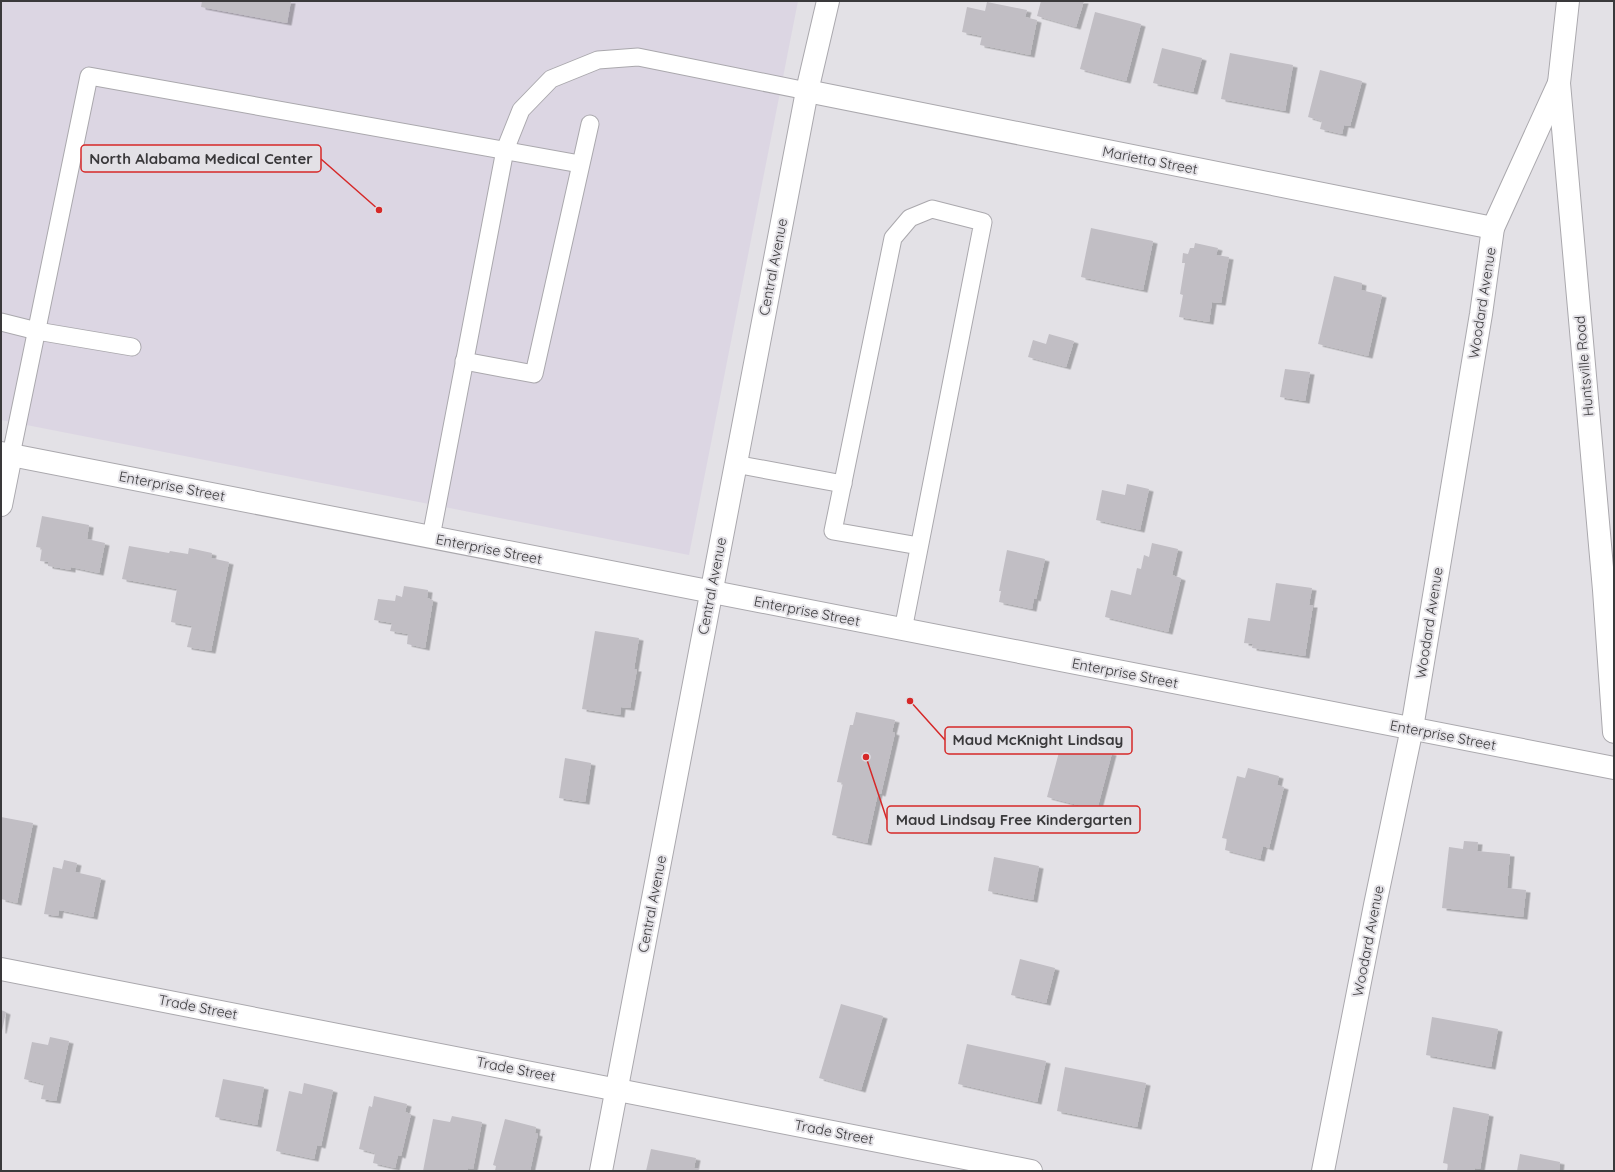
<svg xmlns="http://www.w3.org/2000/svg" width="1615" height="1172" font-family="Quicksand,sans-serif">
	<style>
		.built { fill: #dcd6e3 }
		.building { fill: #c1bec4; filter: url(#shadow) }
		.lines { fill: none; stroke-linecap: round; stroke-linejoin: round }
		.lane-casing { stroke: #aaa8ad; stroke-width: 19 }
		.street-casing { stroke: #aaa8ad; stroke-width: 24 }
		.secondary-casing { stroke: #aaa8ad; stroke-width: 24 }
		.lane { stroke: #fff; stroke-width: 17 }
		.street { stroke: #fff; stroke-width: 22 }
		.secondary { stroke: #fff; stroke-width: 22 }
		.labels { text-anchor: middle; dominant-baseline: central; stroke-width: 4; stroke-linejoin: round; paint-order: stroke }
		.street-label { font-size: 14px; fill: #3a393b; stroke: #e3e1e6 }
		.leader { fill: none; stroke: #d62828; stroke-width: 1.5 }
		.callout-dot { fill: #d62828; stroke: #e3e1e6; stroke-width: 1.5 }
		.callout { fill: #e3e1e6; stroke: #d62828; stroke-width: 1.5 }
		.callout-label { font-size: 15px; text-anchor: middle; font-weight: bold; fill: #3a393b }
	</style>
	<defs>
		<filter id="shadow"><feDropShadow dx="4.5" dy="2.5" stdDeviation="0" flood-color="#0004"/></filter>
	</defs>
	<rect width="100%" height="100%" fill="#e3e1e6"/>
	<!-- built -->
	<polygon class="built" points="1,1 798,1 689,555 1,420"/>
	<!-- building -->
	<g class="building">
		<polygon points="202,1 291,1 287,23 201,7"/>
		<polygon points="1041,1 1084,1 1076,27 1037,16"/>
		<polygon points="987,2 1027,10 1025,17 1037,20 1030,55 980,45 982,36 962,32 967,7 985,11"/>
		<polygon points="1095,12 1141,24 1126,81 1080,69"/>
		<polygon points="1162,48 1202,58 1193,92 1153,83"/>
		<polygon points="1230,53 1293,65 1285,111 1221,99"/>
		<polygon points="1320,70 1362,81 1350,126 1344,125 1342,134 1320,129 1322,121 1308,117"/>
		<polygon points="1091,228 1153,241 1143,290 1081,277"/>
		<polygon points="1195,243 1218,248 1216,255 1229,257 1221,303 1212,302 1209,322 1179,317 1183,295 1180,294 1185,263 1182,263 1183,253 1188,254 1190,248 1194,248"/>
		<polygon points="1334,276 1362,283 1361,290 1382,295 1368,356 1318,344"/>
		<polygon points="1049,334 1074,341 1066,367 1028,357 1033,340 1046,344"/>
		<polygon points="1285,369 1310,372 1305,401 1280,397"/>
		<polygon points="1127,484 1149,489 1140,530 1096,520 1102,490 1125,495"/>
		<polygon points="42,516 89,525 87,539 105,543 99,573 71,567 71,570 48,566 48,562 40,561 42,548 36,547"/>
		<polygon points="1152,543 1178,549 1172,575 1181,578 1168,632 1105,617 1111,590 1131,595 1137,568 1141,569 1144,555 1149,557"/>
		<polygon points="129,546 169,553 170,551 188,554 189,548 212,553 211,558 229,562 211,651 187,647 192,626 171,622 177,589 122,579"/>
		<polygon points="1007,550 1045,559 1036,599 1034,598 1032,609 999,602 1001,591 999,591"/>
		<polygon points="1276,583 1312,588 1309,605 1313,605 1305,656 1252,648 1253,644 1244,643 1248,618 1270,621"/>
		<polygon points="404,586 428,590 427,598 433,600 425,648 407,644 408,634 390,631 392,623 374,620 378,599 395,601 396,595 402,597"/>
		<polygon points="595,631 639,638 634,669 637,669 630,708 621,707 620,715 582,709"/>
		<polygon points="856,712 895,720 892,732 895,733 881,794 878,793 867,843 832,835 843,783 837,782 850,725 853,725"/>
		<polygon points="1077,735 1098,741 1096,749 1112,753 1097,810 1047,797 1062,741 1075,745"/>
		<polygon points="565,758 591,763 585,802 559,798"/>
		<polygon points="1248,768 1279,776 1277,785 1284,787 1269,848 1263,846 1260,859 1225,850 1227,839 1222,838 1237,776 1245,778"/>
		<polygon points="1,817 33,823 17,903 1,899"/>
		<polygon points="1464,841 1478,842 1477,851 1510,854 1507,888 1526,890 1523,917 1442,908 1449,847 1463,849"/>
		<polygon points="994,857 1039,866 1033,900 988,891"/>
		<polygon points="64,860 77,863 75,872 101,878 93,917 59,910 58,916 44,914 53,867 62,869"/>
		<polygon points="1020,959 1055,968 1046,1003 1011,995"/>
		<polygon points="841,1004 883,1016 861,1090 819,1078"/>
		<polygon points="1,1010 6,1012 2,1031 1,1031"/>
		<polygon points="1432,1017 1498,1029 1491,1067 1426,1055"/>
		<polygon points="50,1037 69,1041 56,1101 41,1099 44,1084 24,1079 32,1042 48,1045"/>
		<polygon points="967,1044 1046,1061 1037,1102 958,1084"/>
		<polygon points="1065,1067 1146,1083 1137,1127 1057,1111"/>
		<polygon points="223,1079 264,1087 257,1125 215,1117"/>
		<polygon points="304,1083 333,1090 321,1146 317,1145 314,1159 276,1151 289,1091 302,1094"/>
		<polygon points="374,1096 407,1104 405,1112 411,1114 401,1156 398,1155 395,1168 373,1163 375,1153 359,1149 369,1106 372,1107"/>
		<polygon points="1453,1107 1489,1114 1480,1169 1475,1168 1474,1171 1447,1171 1448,1164 1443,1163"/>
		<polygon points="452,1116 482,1122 473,1169 468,1168 468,1171 423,1171 433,1119 450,1122"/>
		<polygon points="505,1119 536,1127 535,1133 538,1134 530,1171 495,1171 496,1166 493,1165"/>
		<polygon points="651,1149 696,1158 694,1168 699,1168 698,1171 646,1171"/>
		<polygon points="1520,1154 1560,1162 1559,1171 1517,1171"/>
	</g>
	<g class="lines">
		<!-- lane casing -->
		<g class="lane-casing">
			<g id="lane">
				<polyline points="1,322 37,331 132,347"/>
				<polyline points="464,361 534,374 590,124"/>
				<polyline points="11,455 89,76 580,164"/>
				<polyline points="735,464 843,484"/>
				<polyline points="431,537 505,150 521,110 551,79 598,60 638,57 807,91"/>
				<polyline points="903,630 983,222 932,209 910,218 893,238 833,531 919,546"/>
			</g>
		</g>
		<!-- street casing -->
		<g class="street-casing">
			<g id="street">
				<polyline points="807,91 1493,228"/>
				<polyline points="1,453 1614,768"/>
				<polyline points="1,505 11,455"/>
				<polyline points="1,969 1031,1171"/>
				<polyline points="601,1171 807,91 828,1"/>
				<polyline points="1323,1171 1375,905 1412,728 1481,314 1493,228 1559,83"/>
			</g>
		</g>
		<!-- secondary casing -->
		<g class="secondary-casing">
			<polyline id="secondary" points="1568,1 1559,83 1604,590 1614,732"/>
		</g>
		<!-- lane -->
		<use href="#lane" class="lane"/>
		<!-- street -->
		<use href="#street" class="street"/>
		<!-- secondary -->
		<use href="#secondary" class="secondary"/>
	</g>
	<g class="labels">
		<!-- street labels -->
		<g class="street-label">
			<text transform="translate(1150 160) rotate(11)">Marietta Street</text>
			<text transform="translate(773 267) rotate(-79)">Central Avenue</text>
			<text transform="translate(1482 303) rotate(-81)">Woodard Avenue</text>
			<text transform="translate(1584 366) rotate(-95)">Huntsville Road</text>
			<text transform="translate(172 486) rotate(11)">Enterprise Street</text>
			<text transform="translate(489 549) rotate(11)">Enterprise Street</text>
			<text transform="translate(712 586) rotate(-79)">Central Avenue</text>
			<text transform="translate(807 611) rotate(11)">Enterprise Street</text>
			<text transform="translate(1429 623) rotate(-81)">Woodard Avenue</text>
			<text transform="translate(1125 673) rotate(11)">Enterprise Street</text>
			<text transform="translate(1443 735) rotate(11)">Enterprise Street</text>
			<text transform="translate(652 904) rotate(-79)">Central Avenue</text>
			<text transform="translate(1368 941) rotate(-79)">Woodard Avenue</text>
			<text transform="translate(198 1007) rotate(11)">Trade Street</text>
			<text transform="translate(516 1069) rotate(11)">Trade Street</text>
			<text transform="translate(834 1132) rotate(11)">Trade Street</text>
		</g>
	</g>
	<!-- callouts -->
	<path class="leader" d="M379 210L321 159M910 701L945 740M866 757L887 820"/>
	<g class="callout-dot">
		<circle cx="379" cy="210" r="4"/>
		<circle cx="910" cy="701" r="4"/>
		<circle cx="866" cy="757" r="4"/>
	</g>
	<g class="callout">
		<rect x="81" y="145" width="240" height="27" rx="4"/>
		<rect x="945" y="727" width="187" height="27" rx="4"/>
		<rect x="887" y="806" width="253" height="27" rx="4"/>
	</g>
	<g class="callout-label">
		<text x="201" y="164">North Alabama Medical Center</text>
		<text x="1038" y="745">Maud McKnight Lindsay</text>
		<text x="1014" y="825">Maud Lindsay Free Kindergarten</text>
	</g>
	<!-- border -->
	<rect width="1615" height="1172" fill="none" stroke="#3a393b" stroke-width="4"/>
</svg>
